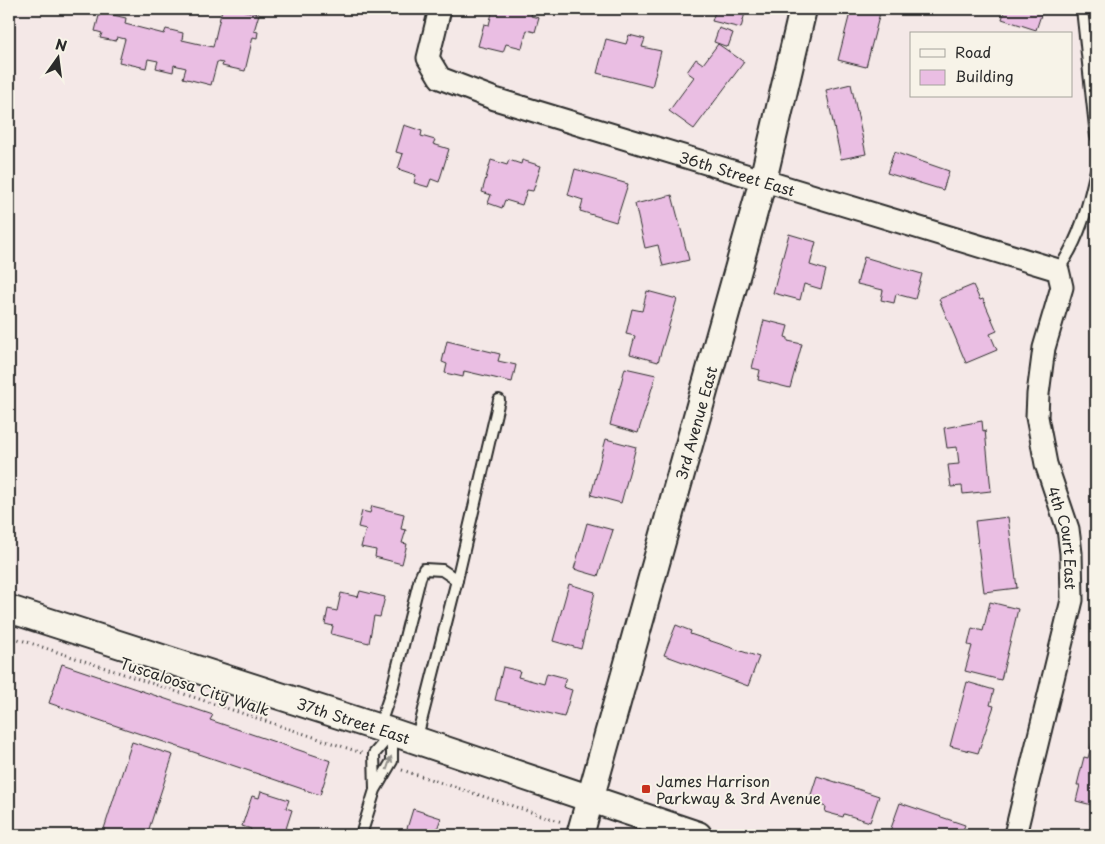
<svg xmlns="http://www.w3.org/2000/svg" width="1105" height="844" font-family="'Playpen Sans',sans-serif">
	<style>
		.building { fill: #eabee3; stroke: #2b2b2b }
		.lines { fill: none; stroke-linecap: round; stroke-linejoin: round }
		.service-casing { stroke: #2b2b2b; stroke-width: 14 }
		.minor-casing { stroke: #2b2b2b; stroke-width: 25 }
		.tertiary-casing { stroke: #2b2b2b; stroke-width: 30 }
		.path { stroke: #2b2b2b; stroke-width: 3; stroke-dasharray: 1 4; stroke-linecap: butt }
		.service { stroke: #f7f3e8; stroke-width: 10 }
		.minor { stroke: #f7f3e8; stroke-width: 21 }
		.tertiary { stroke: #f7f3e8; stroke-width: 26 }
		.oneway { fill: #918f8a }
		.poi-dot { fill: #c8321e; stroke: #f7f3e8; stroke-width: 2 }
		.labels { text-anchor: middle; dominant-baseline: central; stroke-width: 4; stroke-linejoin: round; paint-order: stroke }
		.street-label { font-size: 15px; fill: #2b2b2b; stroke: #f7f3e8 }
		.poi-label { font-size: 15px; fill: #2b2b2b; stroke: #f7f3e8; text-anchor: start }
	</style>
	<rect width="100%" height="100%" fill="#f4e8e7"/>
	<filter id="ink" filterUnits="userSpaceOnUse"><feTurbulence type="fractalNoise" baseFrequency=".02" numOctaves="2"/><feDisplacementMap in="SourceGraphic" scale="10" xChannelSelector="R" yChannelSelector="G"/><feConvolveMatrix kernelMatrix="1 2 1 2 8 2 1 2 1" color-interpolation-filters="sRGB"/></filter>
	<g filter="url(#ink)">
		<!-- building -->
		<g class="building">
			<polygon points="222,9 236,9 259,14 254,31 258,32 257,38 253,37 245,71 222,66 223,63 217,62 211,85 183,78 186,68 174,65 173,72 156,68 158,61 148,59 146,68 119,62 125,39 117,37 116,41 100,38 102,33 95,31 100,12 126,18 125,24 164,34 166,29 183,33 182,40 213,47"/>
			<polygon points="493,9 533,9 531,16 539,18 535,32 527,30 522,48 506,44 503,52 478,46 484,24 489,25"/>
			<polygon points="716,9 746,9 741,28 712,21"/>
			<polygon points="851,9 881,9 866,67 838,60"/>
			<polygon points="1005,9 1043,9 1036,30 1002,19"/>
			<polygon points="719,28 733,33 728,47 714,42"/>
			<polygon points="629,35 645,39 642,47 661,51 652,87 597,73 606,39 626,44"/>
			<polygon points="718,44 744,62 694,129 669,111 694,77 687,72 696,59 703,64"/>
			<polygon points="851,84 866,154 841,159 826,90"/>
			<polygon points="404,125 422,131 421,136 435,140 433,144 449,149 439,182 431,179 428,187 414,183 416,175 398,169 403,154 396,152"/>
			<polygon points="894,152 949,171 943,190 887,173"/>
			<polygon points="491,160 507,165 509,160 521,164 522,160 541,166 533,191 527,190 522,205 505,200 502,208 488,203 491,195 482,192"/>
			<polygon points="575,169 628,184 616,222 580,211 583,200 568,195"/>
			<polygon points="672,195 689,260 663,266 658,245 645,248 635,204"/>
			<polygon points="789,234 816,242 810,265 826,270 821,289 804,284 800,300 773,293"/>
			<polygon points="864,257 922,274 915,299 896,294 894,303 881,300 883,290 857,284"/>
			<polygon points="973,285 980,300 983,299 997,331 990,334 997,350 966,363 939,299"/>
			<polygon points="647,291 677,299 658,362 630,354 635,336 626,334 632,309 642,311"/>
			<polygon points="764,320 788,326 785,337 788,338 788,341 802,344 790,388 758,380 760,370 752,368"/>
			<polygon points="447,341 500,354 498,361 516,365 512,382 464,371 463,377 445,373 447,364 442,362"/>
			<polygon points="625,368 656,375 638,433 610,425"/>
			<polygon points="982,421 983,431 985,430 991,491 963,494 962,486 951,487 948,465 959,464 957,447 947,448 944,428"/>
			<polygon points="606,439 636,447 621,503 591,495"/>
			<polygon points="372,506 404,514 401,529 406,530 402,543 407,544 402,564 375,557 376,550 361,547 366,529 358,527 362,511 370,513"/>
			<polygon points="1008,517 1017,588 984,592 975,521"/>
			<polygon points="587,523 613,530 598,576 574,569"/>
			<polygon points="569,584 595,592 581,649 553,641"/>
			<polygon points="360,591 385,597 380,617 374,616 369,643 331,634 333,626 325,624 328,609 337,611 341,593 358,597"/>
			<polygon points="990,602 1018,609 1001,680 965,671 972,646 968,645 972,628 983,631"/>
			<polygon points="676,625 691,631 690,634 759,657 748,686 664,655"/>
			<polygon points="62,664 213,715 210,720 331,761 320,795 49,703"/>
			<polygon points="503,667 520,671 518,677 544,684 547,673 566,678 563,687 572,690 564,717 495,700"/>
			<polygon points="967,682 994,690 990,705 994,706 978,753 950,746"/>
			<polygon points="1094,736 1096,736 1096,806 1076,801 1080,785 1077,785 1084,757 1088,758"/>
			<polygon points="132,742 173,755 147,835 102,835"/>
			<polygon points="817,776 879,796 870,822 844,814 843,817 825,812 826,807 809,801"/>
			<polygon points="261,791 289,800 286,808 292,810 284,835 249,835 251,829 242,826 252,796 259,798"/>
			<polygon points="900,803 965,825 961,835 903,835 890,831"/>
			<polygon points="413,809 441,818 435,835 405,835"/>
			<polygon points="1096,824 1096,835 1083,835"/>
		</g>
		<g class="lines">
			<!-- service casing -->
			<g class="service-casing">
				<g id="service">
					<polyline points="1082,9 1096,136"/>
					<path d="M1058,270C1080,239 1088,206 1096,170"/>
					<polyline points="457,580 499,400"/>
					<polyline points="379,727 392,689 420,578 424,569 442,570 457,580 416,741"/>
					<polyline points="375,789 374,754 391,734"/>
					<polyline points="361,835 375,790 392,761 392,733"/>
				</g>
			</g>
			<!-- minor casing -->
			<g class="minor-casing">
				<g id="minor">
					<path id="s1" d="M440,9L428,58L440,78L495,99L1058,270L1062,287L1044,348L1038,394L1037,417L1046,464L1068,529L1071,553L1072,600L1015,835"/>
				</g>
			</g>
			<!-- tertiary casing -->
			<g class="tertiary-casing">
				<g id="tertiary">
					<path id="s2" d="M9,609L392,732L698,835"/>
					<path id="s3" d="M580,835L763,180L803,9"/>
				</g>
			</g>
			<!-- path -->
			<g class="path">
				<polyline points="9,636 362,753"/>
				<polyline points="402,770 562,822"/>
			</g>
			<!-- service -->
			<use href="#service" class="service"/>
			<!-- minor -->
			<use href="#minor" class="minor"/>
			<!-- tertiary -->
			<use href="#tertiary" class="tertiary"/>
		</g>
		<!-- one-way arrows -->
		<defs><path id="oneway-solid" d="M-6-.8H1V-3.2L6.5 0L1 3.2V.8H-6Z" transform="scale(1.25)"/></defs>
		<use class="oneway" href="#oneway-solid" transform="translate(389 763) rotate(-71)"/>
	</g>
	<!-- markers -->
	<rect class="poi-dot" x="641" y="784" width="10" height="10" rx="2.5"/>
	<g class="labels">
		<!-- street labels -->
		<g class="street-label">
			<text stroke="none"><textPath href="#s1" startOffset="386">36th Street East</textPath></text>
			<text stroke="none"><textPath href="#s3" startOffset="428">3rd Avenue East</textPath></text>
			<text stroke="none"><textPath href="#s1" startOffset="996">4th Court East</textPath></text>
			<text transform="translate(195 686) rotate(18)">Tuscaloosa City Walk</text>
			<text stroke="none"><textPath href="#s2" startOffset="362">37th Street East</textPath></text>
		</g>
		<!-- poi labels -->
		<g class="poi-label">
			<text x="656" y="780">James Harrison<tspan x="656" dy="17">Parkway &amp; 3rd Avenue</tspan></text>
		</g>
	</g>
	<!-- margin -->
	<rect width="1105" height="844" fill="none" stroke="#f7f3e8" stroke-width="30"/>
	<rect x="15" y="15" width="1075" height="814" fill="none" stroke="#2b2b2b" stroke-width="2" filter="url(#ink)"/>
	<!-- legend -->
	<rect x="910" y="32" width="162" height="65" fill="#f7f3e8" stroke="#a5a39c"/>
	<rect x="920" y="49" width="25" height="8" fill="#f7f3e8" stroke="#a5a39c"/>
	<text x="955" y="58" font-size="15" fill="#2b2b2b">Road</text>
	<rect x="920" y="70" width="25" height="15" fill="#eabee3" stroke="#a5a39c"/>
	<text x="955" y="82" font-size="15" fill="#2b2b2b">Building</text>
	<!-- north arrow -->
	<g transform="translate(58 58) rotate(14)" stroke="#f7f3e8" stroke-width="4" paint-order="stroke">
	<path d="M0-4L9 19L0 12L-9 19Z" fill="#2b2b2b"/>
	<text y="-8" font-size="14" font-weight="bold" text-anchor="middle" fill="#2b2b2b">N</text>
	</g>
</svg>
